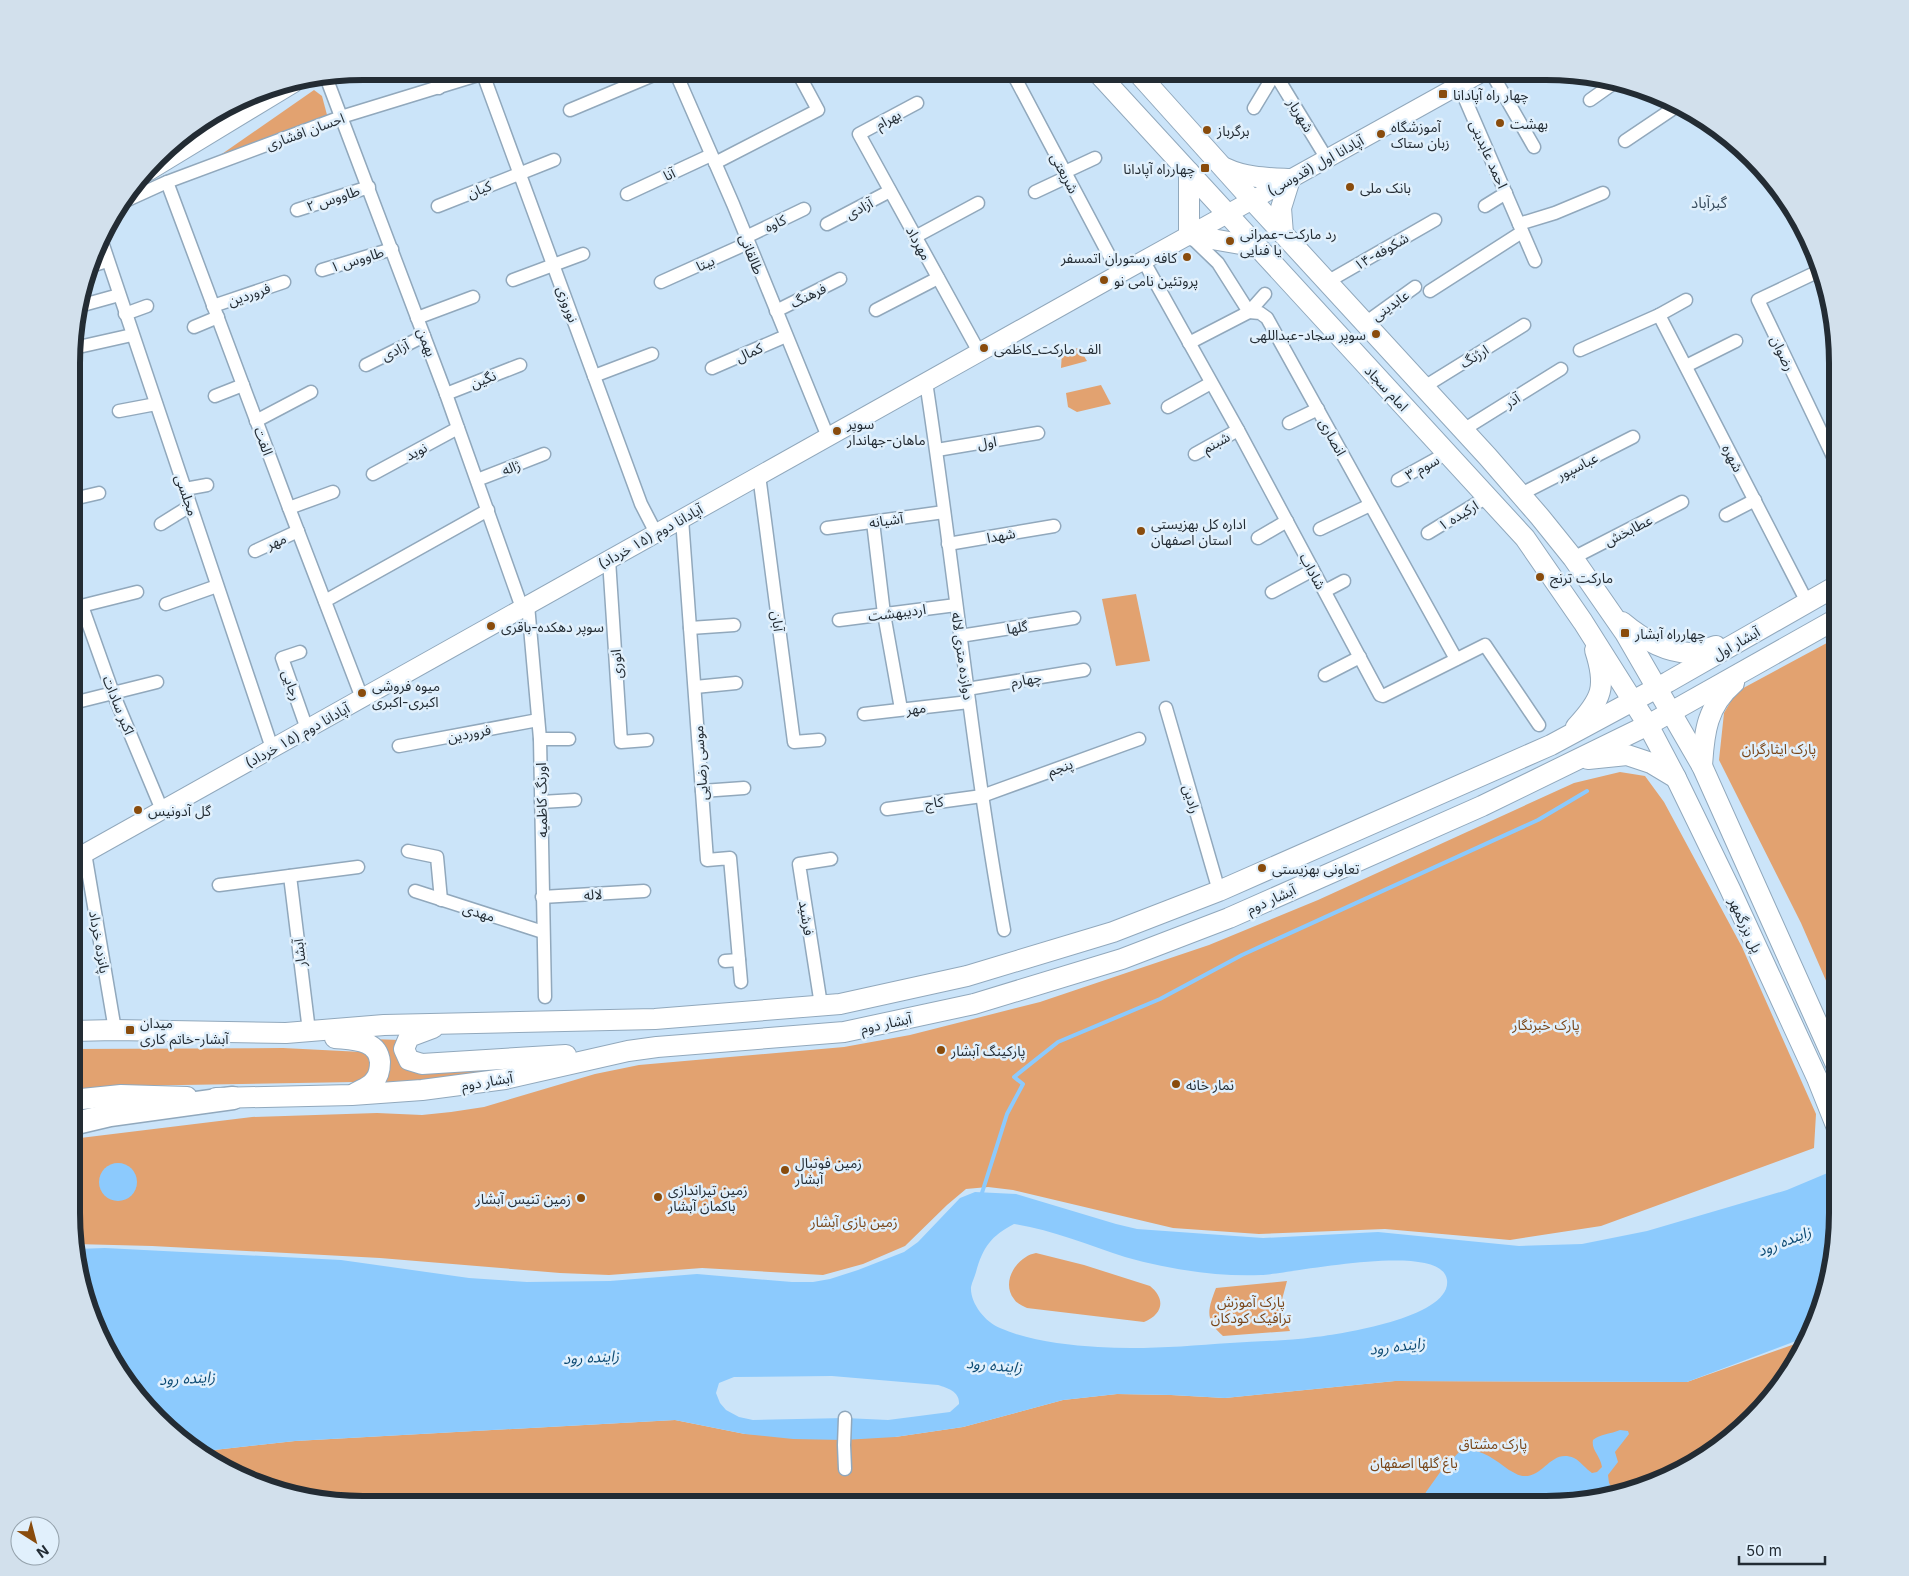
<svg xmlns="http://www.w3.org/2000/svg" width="1909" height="1576" font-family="Inter,'Noto Sans Arabic',sans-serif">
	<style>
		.green { fill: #e2a270 }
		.water { fill: #8ccafd; fill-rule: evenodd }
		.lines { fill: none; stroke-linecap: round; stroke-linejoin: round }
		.stream { stroke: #8ccafd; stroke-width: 4 }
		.street-casing { stroke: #91a8bc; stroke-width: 15 }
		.secondary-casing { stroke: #91a8bc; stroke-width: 20 }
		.primary-casing { stroke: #91a8bc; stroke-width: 22 }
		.highway-casing { stroke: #91a8bc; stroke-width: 25 }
		.street { stroke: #fff; stroke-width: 12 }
		.secondary { stroke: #fff; stroke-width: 18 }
		.primary { stroke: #fff; stroke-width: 20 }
		.highway { stroke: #fff; stroke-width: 22 }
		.poi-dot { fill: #894c0d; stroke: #e1f0fc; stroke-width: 2 }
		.labels { text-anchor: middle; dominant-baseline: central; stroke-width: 5; stroke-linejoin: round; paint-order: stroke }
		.poi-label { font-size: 14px; fill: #232c34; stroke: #e1f0fc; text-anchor: start }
		.street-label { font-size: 14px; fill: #232c34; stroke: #e1f0fc }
		.park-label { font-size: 14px; fill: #794619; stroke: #e1f0fc }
		.neighbourhood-label { font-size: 15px; fill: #384c5e; stroke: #e1f0fc }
		.water-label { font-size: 15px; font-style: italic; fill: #0c4a73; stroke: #e1f0fc }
		.rim { fill: none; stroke: #232c34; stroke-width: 6 }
	</style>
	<rect width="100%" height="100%" fill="#cbe4f9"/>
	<!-- green -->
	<g class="green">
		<polygon points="314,90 322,96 327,115 219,156"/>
		<polygon points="1079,348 1087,361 1061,368 1062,351"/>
		<polygon points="1101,385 1111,404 1077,412 1068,407 1066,393"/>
		<polygon points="1136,594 1150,661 1116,666 1102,599"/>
		<polygon points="1838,637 1837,1006 1801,923 1719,760 1724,713 1736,692"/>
		<polygon points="1620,772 1645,776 1664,802 1742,947 1816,1114 1814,1148 1601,1226 1510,1240 1385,1229 1259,1234 1173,1228 1013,1190 988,1187 966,1189 947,1205 905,1246 863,1264 823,1275 702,1268 609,1275 560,1273 380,1258 152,1246 75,1244 72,1232 72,1139 252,1117 377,1113 422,1115 451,1112 484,1107 595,1074 639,1065 844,1047 910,1035 1040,1002 1209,945 1318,900 1574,783"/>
		<polygon points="372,1039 400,1040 399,1060 542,1060 483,1078 379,1087"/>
		<polygon points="283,1048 362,1052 368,1056 372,1066 365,1079 355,1082 123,1086 72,1092 72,1049"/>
		<path d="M1036,1253L1084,1265L1150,1286C1166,1299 1163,1314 1144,1322L1027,1308C1023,1306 1016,1303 1014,1299C1000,1281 1018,1256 1036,1253Z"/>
		<path d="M1287,1281L1280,1307L1290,1331L1223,1336C1204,1320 1208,1309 1216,1288Z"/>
		<polygon points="1809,1339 1752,1419 1658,1482 1546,1505 344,1504 251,1482 205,1451 295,1441 675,1420 745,1434 895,1437 963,1427 1063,1400 1117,1394 1171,1395 1225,1398 1395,1381 1687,1382"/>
	</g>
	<!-- water -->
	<g class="water">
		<circle cx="118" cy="1182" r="19"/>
		<path d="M1837,1169V1232L1809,1336L1687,1382L1395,1381L1225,1398L1171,1395L1117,1394L1063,1400L963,1427L895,1437L844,1440L793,1439L745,1434L675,1420L295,1441L205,1451L157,1419L101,1342L76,1249L105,1248L341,1260L469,1278L527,1282L610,1281L697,1274L792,1282H813L830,1279L858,1270L904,1252L918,1242L960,1198L975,1192L1016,1194L1116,1224L1137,1229L1263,1238L1378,1232L1519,1246L1582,1244L1647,1231L1787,1190ZM1014,1224C1052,1230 1088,1245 1125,1257C1168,1269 1216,1277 1261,1275C1290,1274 1442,1240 1447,1280C1452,1317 1341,1334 1315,1337C1287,1341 1258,1341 1230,1343C1187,1346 1142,1350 1098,1347C1066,1345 1029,1341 1000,1328C985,1322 970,1303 971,1287C972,1282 975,1276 976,1272C983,1247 991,1236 1014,1224ZM832,1376L938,1385C948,1388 960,1392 959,1404L950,1412L888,1420L845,1418L753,1420L739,1417L726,1410L720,1403L716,1393L719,1383L734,1377Z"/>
		<path d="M1620,1430L1628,1431L1629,1434L1615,1452L1618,1462L1608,1475L1609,1483L1614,1491L1546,1505C1533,1505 1522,1497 1510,1505H1418L1423,1500L1426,1492L1441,1471L1461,1450C1481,1448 1494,1459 1509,1470C1513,1472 1519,1476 1523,1476C1544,1478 1551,1448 1574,1458C1580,1461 1586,1469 1592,1473L1597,1472L1602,1467C1600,1455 1591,1450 1593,1440C1600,1434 1611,1434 1620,1430Z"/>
	</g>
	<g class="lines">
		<!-- stream -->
		<polyline class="stream" points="981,1196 1007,1114 1023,1084 1014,1077 1058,1042 1160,999 1242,955 1538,820 1587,791"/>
		<!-- street casing -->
		<g class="street-casing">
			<g id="street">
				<polyline points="434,71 439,88"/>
				<polyline points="675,71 733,204 828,437"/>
				<polyline points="1012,72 1119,274"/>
				<polyline points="1274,72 1327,159"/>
				<polyline points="1491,72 1534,147"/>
				<polyline points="483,74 641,504 656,533"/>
				<polyline points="326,77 446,394 522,608"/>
				<polyline points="1459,85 1535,261"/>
				<polyline points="1590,100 1614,83"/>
				<polyline points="917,103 859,134 979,352"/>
				<polyline points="1254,108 1275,73"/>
				<polyline points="570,110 663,71"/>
				<polyline points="1625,141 1677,106"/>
				<polyline points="715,163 818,110 797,71"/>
				<polyline points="1065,172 1095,158"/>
				<polyline points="167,182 289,508 362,698"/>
				<polyline points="1035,192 1067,177"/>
				<polyline points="627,194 711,155"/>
				<polyline points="123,202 167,182 341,117 491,71"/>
				<polyline points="438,206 554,160"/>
				<polyline points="1485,206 1506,193"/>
				<polyline points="297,210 369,187"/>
				<polyline points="827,224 890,191"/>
				<polyline points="1519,224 1555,213 1603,193"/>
				<polyline points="1190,236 1218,263 1249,312 1260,313 1267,318 1456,659"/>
				<polyline points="746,237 804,209"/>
				<polyline points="915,237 978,203"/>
				<polyline points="102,242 272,748"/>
				<polyline points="1143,260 1238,430 1380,695 1383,696 1485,645 1539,725"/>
				<polyline points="94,265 107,261"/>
				<polyline points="322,270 392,249"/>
				<polyline points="1819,271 1758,300 1838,467"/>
				<polyline points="513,280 583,254"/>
				<polyline points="661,282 748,243"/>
				<polyline points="1327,282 1435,220"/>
				<polyline points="1430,291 1522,232"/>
				<polyline points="83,305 119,295"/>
				<polyline points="213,306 284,282"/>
				<polyline points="876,310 938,278"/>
				<polyline points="776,311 840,279"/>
				<polyline points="125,314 147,306"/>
				<polyline points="1659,315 1807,602"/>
				<polyline points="417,318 473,297"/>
				<polyline points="1365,323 1415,287"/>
				<polyline points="194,327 218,317"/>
				<polyline points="1189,343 1249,312 1265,294"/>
				<polyline points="74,348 132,335"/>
				<polyline points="1580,350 1659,315 1686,300"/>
				<polyline points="366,365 424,336"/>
				<polyline points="1686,366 1736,341"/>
				<polyline points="712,368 786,336"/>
				<polyline points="594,376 652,354"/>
				<path d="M926,382C954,564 971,748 1004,930"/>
				<polyline points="1424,387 1524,325"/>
				<polyline points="446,394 520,365"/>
				<polyline points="215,396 243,385"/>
				<polyline points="1168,407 1211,383"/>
				<polyline points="119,411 156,404"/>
				<polyline points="256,421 311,392"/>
				<polyline points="1289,423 1318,409"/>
				<polyline points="1463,430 1561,369"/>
				<polyline points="937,450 1038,433"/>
				<polyline points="1195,454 1238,430"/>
				<polyline points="373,474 458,428"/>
				<polyline points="759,475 794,742 819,740"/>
				<polyline points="477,480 544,454"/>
				<polyline points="1398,480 1447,453"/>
				<polyline points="185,489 207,485"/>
				<polyline points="1521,494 1633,437"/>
				<polyline points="73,499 99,493"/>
				<polyline points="289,508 333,492"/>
				<polyline points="1726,515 1755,500"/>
				<polyline points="682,519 707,860 730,858 741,982"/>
				<polyline points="873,522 884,614 901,709"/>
				<polyline points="161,524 190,506"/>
				<polyline points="827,528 944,512"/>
				<polyline points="1320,529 1370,505"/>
				<polyline points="1428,533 1487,497"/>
				<polyline points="1258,538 1287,521"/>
				<polyline points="948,544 1054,526"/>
				<polyline points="255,551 298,531"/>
				<polyline points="1573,558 1682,502"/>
				<polyline points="609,560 621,742 647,740"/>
				<polyline points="1325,591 1344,581"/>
				<polyline points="1272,592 1313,570"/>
				<polyline points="325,601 488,510"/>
				<polyline points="166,604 217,586"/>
				<polyline points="528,605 540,739 545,997"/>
				<polyline points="82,606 113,693 162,810"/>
				<polyline points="73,608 137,592"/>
				<polyline points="839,620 956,605"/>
				<polyline points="690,628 734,625"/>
				<polyline points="960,636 1074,618"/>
				<polyline points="300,652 282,658 307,729"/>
				<polyline points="1325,675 1360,657"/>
				<polyline points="695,687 736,683"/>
				<polyline points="967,689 1084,670"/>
				<polyline points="73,703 157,682"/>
				<polyline points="1166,708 1219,891"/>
				<polyline points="864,714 969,702"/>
				<polyline points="540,739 569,739"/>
				<polyline points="399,746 538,720"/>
				<polyline points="702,791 744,788"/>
				<polyline points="541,802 575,800"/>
				<polyline points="887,809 982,796 1139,739"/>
				<polyline points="408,851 437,857 441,900"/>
				<polyline points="85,853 115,1030"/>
				<polyline points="290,876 309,1031"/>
				<polyline points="219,885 358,867"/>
				<polyline points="415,891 543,932"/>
				<polyline points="542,897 644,891"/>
				<polyline points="725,961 739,960"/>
				<polyline points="821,1005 799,864 831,859"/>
				<polyline points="845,1418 844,1445 845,1469"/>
			</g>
		</g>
		<!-- secondary casing -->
		<g class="secondary-casing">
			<g id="secondary">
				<polyline points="149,171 294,83"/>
				<polyline points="73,860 1119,274 1483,72"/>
			</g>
		</g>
		<!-- primary casing -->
		<g class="primary-casing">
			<g id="primary">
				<polyline points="1097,72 1525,538 1583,622 1648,725 1676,778 1730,889 1817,1078 1837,1128"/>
				<polyline points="1137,72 1252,200 1488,457 1540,517 1573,558 1625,633 1702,766 1837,1067"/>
				<path d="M1225,168C1246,178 1267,178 1290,179L1281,208L1283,234"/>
				<polyline points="1189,172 1189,235 1258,247"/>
				<path d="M1622,622C1641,638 1664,652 1690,653C1698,653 1708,648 1716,646"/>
				<path d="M1576,727C1602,699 1607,687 1595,650"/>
				<polyline points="1588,759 1627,755 1651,763 1676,778"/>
				<path d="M1702,766C1704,732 1707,706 1734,683"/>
				<polyline points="433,1028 409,1037 404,1049 409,1060 422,1064 566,1055"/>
				<polyline points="72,1031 115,1030 286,1033 384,1025 655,1019 840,1004 967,976 1113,932 1219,891 1551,745 1668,682 1838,585"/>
				<path d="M335,1038C353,1040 378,1039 380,1062C380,1069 379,1076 374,1081C370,1087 360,1090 354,1094"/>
				<polyline points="216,1098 352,1095 422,1090 505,1079 628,1051 657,1047 844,1032 974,1004 1122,959 1229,918 1482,806 1648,725 1838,618"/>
				<polyline points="72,1100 121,1095 187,1097"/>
			</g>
		</g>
		<!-- highway casing -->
		<g class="highway-casing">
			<polyline id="highway" points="72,1124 110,1115 233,1098"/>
		</g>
		<!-- street -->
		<use href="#street" class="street"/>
		<!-- secondary -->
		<use href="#secondary" class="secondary"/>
		<!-- primary -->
		<use href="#primary" class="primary"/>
		<!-- highway -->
		<use href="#highway" class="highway"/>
	</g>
	<!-- markers -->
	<g class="poi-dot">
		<rect x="1438" y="89" width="10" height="10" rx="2.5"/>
		<circle cx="1500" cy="123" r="5"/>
		<circle cx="1207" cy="130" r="5"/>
		<circle cx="1381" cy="134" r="5"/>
		<rect x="1200" y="163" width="10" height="10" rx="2.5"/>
		<circle cx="1350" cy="187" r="5"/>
		<circle cx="1230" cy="241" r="5"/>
		<circle cx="1187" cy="257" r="5"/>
		<circle cx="1104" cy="280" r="5"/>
		<circle cx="1376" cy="334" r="5"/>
		<circle cx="984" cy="348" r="5"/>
		<circle cx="837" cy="431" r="5"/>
		<circle cx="1141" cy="531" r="5"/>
		<circle cx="1540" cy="577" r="5"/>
		<circle cx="491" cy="626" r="5"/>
		<rect x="1620" y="628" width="10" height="10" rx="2.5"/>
		<circle cx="362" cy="693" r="5"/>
		<circle cx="138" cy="810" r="5"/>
		<circle cx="1262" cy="868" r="5"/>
		<rect x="125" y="1025" width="10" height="10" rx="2.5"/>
		<circle cx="941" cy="1050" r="5"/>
		<circle cx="1176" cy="1084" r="5"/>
		<circle cx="785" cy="1170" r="5"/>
		<circle cx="658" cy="1197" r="5"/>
		<circle cx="581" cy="1198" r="5"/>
	</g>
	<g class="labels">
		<!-- poi labels -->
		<g class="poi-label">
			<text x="1453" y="94">چهار راه آپادانا</text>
			<text x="1510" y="123">بهشت</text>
			<text x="1391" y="126">آموزشگاه<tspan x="1391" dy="16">زبان ستاک</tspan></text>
			<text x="1217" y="130">برگرباز</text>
			<text x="1195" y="168" text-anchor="end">چهارراه آپادانا</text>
			<text x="1360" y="187">بانک ملی</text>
			<text x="1240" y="233">رد مارکت-عمرانی<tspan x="1240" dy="16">یا فنایی</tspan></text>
			<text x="1177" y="257" text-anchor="end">كافه رستوران اتمسفر</text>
			<text x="1114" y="280">پروتئین نامی نو</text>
			<text x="1366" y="334" text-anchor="end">سوپر سجاد-عبداللهی</text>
			<text x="994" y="348">الف مارکت_کاظمی</text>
			<text x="847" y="423">سوپر<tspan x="847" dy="16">ماهان-جهاندار</tspan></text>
			<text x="1151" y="523">اداره کل بهزیستی<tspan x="1151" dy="16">استان اصفهان</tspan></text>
			<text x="1550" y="577">مارکت ترنج</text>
			<text x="501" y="626">سوپر دهکده-باقری</text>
			<text x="1635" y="633">چهارراه آبشار</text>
			<text x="372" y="685">میوه فروشی<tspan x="372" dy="16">اکبری-اکبری</tspan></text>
			<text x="148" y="810">گل آدونیس</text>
			<text x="1272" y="868">تعاونی بهزیستی</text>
			<text x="140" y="1022">میدان<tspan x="140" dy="16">آبشار-خاتم کاری</tspan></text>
			<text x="951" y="1050">پارکینگ آبشار</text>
			<text x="1186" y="1084">نمار خانه</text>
			<text x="795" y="1162">زمین فوتبال<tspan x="795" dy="16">آبشار</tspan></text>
			<text x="668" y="1189">زمین تیراندازی<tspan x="668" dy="16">باکمان آبشار</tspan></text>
			<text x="571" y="1198" text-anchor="end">زمین تنیس آبشار</text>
		</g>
		<!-- street labels -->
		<g class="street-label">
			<text transform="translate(1301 115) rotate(59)">شهریار</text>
			<text transform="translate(888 119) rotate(-28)">بهرام</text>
			<text transform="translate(305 131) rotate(-20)">احسان افشاری</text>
			<text transform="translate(1489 154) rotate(66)">احمد عابدینی</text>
			<text transform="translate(1315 165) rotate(-29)">آپادانا اول (قدوسی)</text>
			<text transform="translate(1065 173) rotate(62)">شریعتی</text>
			<text transform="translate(669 174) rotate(-25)">آنا</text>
			<text transform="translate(479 189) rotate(-22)">کیان</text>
			<text transform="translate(333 198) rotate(-18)">طاووس ۲</text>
			<text transform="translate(859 208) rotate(-28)">آزادی</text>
			<text transform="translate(775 223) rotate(-25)">کاوه</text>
			<text transform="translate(919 243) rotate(61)">مهرداد</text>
			<text transform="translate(1381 251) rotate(-30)">۱۴-شکوفه</text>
			<text transform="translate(752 254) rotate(68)">طالقانی</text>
			<text transform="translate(357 259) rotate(-17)">طاووس ۱</text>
			<text transform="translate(705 263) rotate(-24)">بیتا</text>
			<text transform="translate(249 294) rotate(-19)">فروردین</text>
			<text transform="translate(808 295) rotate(-26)">فرهنگ</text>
			<text transform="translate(568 304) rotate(70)">نوروزی</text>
			<text transform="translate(1390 305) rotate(-35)">عابدینی</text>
			<text transform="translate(427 342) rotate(69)">بهمن</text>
			<text transform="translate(395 350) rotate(-26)">آزادی</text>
			<text transform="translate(749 352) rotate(-24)">کمال</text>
			<text transform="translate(1783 353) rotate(64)">رضوان</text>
			<text transform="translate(1474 356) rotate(-32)">ارژنگ</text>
			<text transform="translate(483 379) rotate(-21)">نگین</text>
			<text transform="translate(1387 388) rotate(47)">امام سجاد</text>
			<text transform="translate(1512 400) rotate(-32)">آذر</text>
			<text transform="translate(1333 437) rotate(61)">انصاری</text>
			<text transform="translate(264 441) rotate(70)">الفت</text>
			<text transform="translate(987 442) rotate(-9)">اول</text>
			<text transform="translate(1216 442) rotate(-29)">شبنم</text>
			<text transform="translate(416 451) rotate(-28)">نوید</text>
			<text transform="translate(1733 458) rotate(63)">شهره</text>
			<text transform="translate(1577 466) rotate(-27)">عباسپور</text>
			<text transform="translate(511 467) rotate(-21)">ژاله</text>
			<text transform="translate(1422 467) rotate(-29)">سوم ۳</text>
			<text transform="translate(187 495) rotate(71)">مجلسی</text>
			<text transform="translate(1458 515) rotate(-31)">ارکیده ۱</text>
			<text transform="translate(886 520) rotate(-8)">آشیانه</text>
			<text transform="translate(1628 530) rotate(-27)">عطابخش</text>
			<text transform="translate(1001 535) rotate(-10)">شهدا</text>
			<text transform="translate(650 536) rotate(-29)">آپادانا دوم (۱۵ خرداد)</text>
			<text transform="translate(276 541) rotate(-24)">مهر</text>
			<text transform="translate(1313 571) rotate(62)">شاداب</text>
			<text transform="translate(897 612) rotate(-7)">اردیبهشت</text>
			<text transform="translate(778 621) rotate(83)">آبان</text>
			<text transform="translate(1017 627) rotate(-9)">گلها</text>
			<text transform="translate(1736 643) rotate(-30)">آبشار اول</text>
			<text transform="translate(963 656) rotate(82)">دوازده متری لاله</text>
			<text transform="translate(616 664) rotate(-94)">انوری</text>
			<text transform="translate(1026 679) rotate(-10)">چهارم</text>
			<text transform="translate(292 685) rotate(71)">رجایی</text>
			<text transform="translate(119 705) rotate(68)">اکبر سادات</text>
			<text transform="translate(916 708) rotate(-7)">مهر</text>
			<text transform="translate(469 733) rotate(-11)">فروردین</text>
			<text transform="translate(297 735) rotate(-29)">آپادانا دوم (۱۵ خرداد)</text>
			<text transform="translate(700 763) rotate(-94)">موسی رضایی</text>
			<text transform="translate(1060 767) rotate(-20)">پنجم</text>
			<text transform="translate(1192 799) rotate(74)">رادین</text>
			<text transform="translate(541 800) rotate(-91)">اورنگ کاظمیه</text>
			<text transform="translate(934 802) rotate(-8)">کاج</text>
			<text transform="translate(593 894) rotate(-3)">لاله</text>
			<text transform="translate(1271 899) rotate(-24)">آبشار دوم</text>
			<text transform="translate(479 912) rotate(17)">مهدی</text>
			<text transform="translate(807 918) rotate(81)">فرشید</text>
			<text transform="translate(1746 925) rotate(65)">پل بزرگمهر</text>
			<text transform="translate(100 942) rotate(80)">پانزده خرداد</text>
			<text transform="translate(299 953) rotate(-97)">آبشار</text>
			<text transform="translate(886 1023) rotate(-12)">آبشار دوم</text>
			<text transform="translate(487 1081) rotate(-9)">آبشار دوم</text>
		</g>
		<!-- park labels -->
		<g class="park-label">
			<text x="1779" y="748">پارک ایثارگران</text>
			<text x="1546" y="1024">پارک خبرنگار</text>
			<text x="854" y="1221">زمین بازی آبشار</text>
			<text x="1251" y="1301">پارک آموزش<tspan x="1251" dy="16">ترافیک کودکان</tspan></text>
			<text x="1493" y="1443">پارک مشتاق</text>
			<text x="1414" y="1462">باغ گلها اصفهان</text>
		</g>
		<!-- neighbourhood labels -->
		<g class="neighbourhood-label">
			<text x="1709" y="202">گبرآباد</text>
		</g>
		<!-- water labels -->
		<g class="water-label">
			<text transform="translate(1784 1241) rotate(-22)">زاینده رود</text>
			<text transform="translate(1397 1346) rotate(-7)">زاینده رود</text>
			<text transform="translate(591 1357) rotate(-3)">زاینده رود</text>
			<text transform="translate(994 1365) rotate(5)">زاینده رود</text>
			<text transform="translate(187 1378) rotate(-3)">زاینده رود</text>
		</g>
	</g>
	<!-- crop -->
	<path d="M0 0H1909V1576H0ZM363 80H1546A283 283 0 0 1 1829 363V1213A283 283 0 0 1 1546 1496H363A283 283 0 0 1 80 1213V363A283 283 0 0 1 363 80Z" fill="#d2e0ec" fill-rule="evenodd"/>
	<path class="rim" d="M363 80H1546A283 283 0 0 1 1829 363V1213A283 283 0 0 1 1546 1496H363A283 283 0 0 1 80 1213V363A283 283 0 0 1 363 80Z"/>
	<!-- north arrow -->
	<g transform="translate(35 1541) rotate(144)"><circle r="24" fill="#e1f0fc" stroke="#95a2ac"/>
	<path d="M0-4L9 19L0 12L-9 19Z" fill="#894c0d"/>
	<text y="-8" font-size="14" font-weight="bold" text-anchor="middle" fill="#232c34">N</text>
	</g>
	<!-- scale -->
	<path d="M1739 1556v8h86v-8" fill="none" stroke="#232c34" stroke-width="2.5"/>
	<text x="1746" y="1556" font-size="15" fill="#232c34" stroke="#e1f0fc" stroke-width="4" paint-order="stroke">50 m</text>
</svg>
